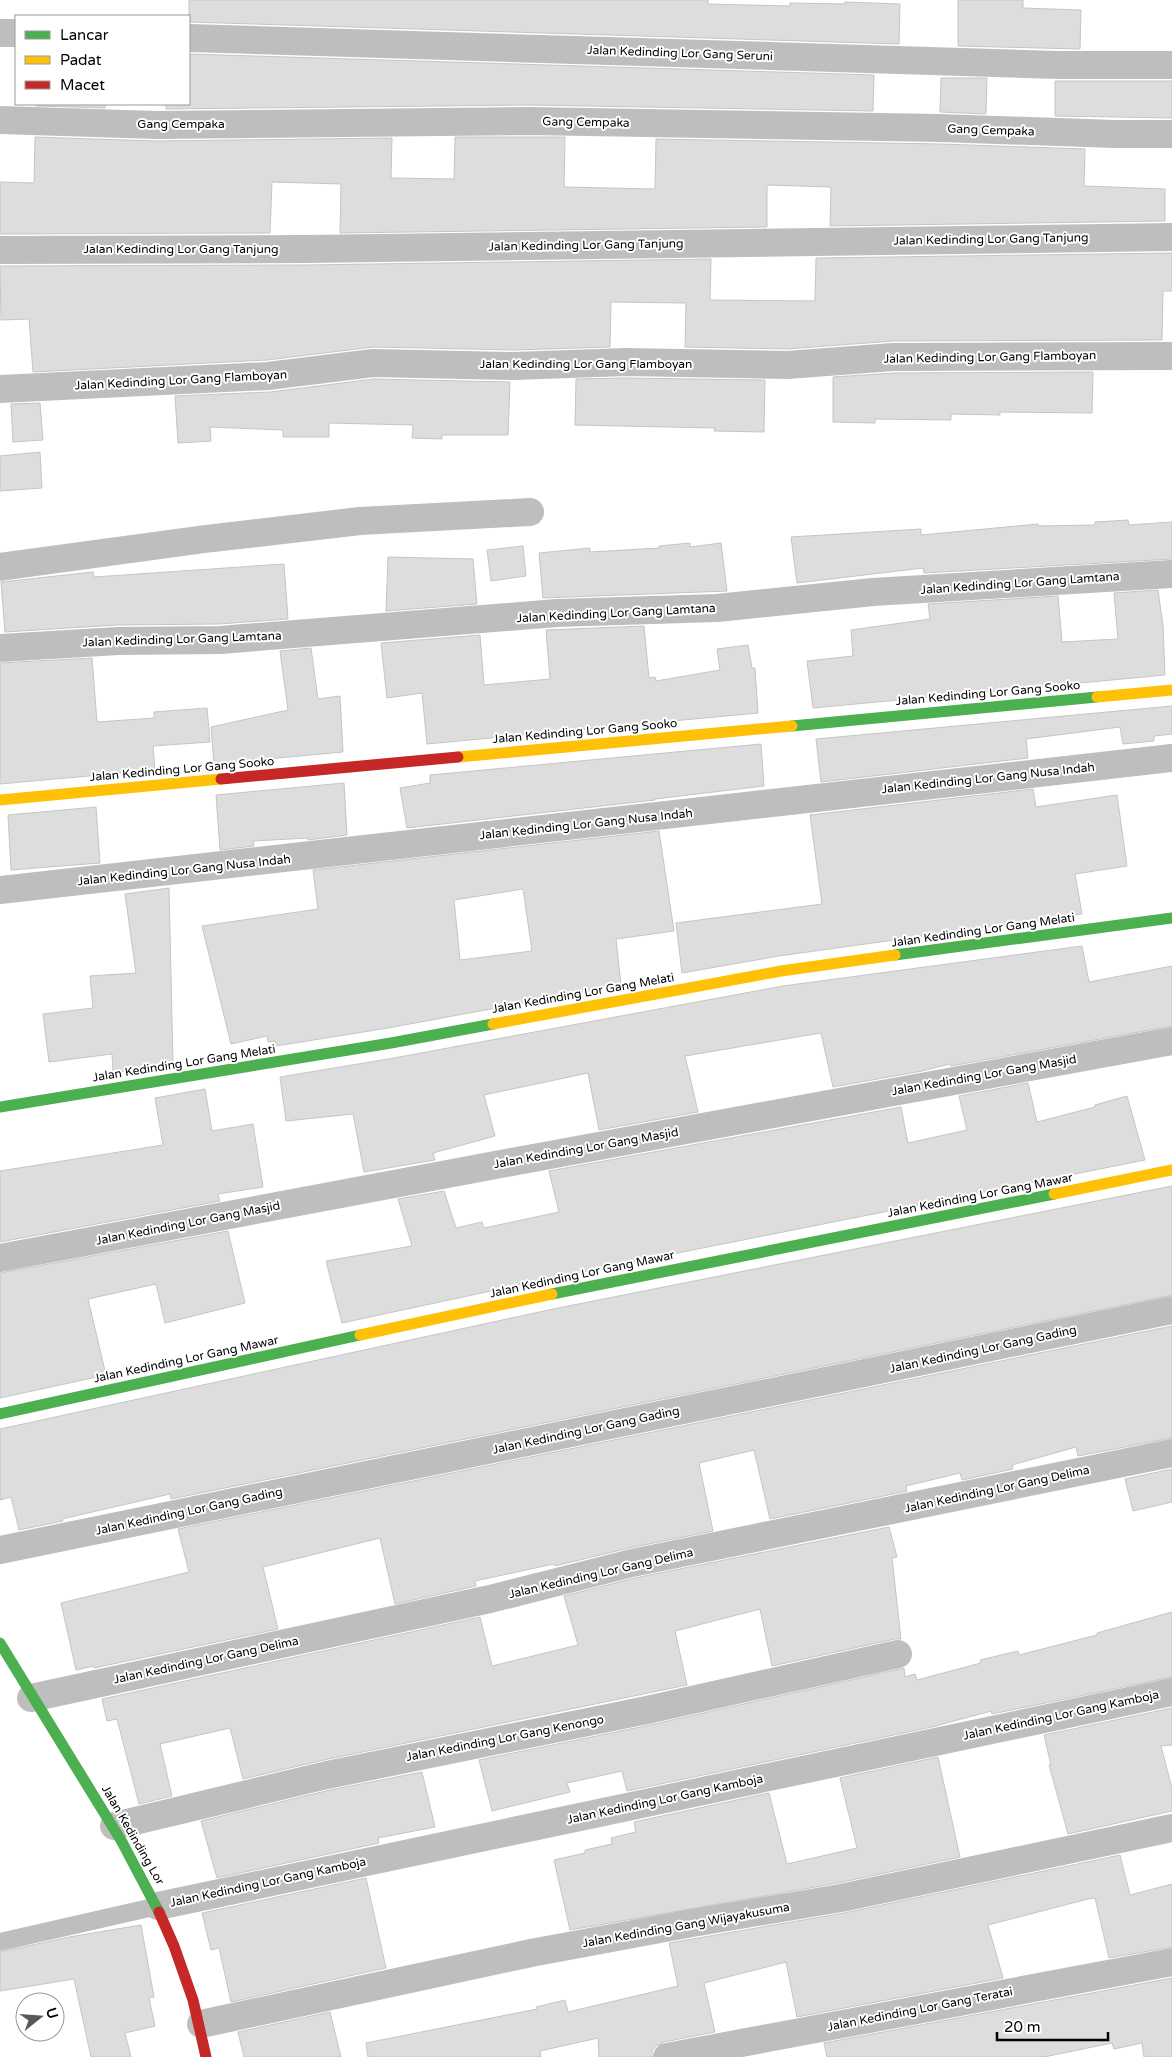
<svg xmlns="http://www.w3.org/2000/svg" width="1172" height="2057" font-family="'Varela Round',sans-serif">
	<style>
		.building { fill: #ddd; stroke: #c5c5c5; fill-rule: evenodd }
		.lines { fill: none; stroke-linecap: round; stroke-linejoin: round }
		.lane { stroke: #bebebe; stroke-width: 18 }
		.street { stroke: #bebebe; stroke-width: 28 }
		.fast { stroke: #4caf50; stroke-width: 11 }
		.slow { stroke: #ffc107; stroke-width: 11 }
		.jam { stroke: #c62828; stroke-width: 11 }
		.labels { text-anchor: middle; dominant-baseline: central; stroke-width: 4; stroke-linejoin: round; paint-order: stroke }
		.street-label { font-size: 12px; fill: #000; stroke: #fff }
	</style>
	<rect width="100%" height="100%" fill="#fff"/>
	<!-- building -->
	<g class="building">
		<polygon points="189,0 708,0 708,4 790,6 790,3 845,4 845,2 900,4 899,44 189,22"/>
		<polygon points="958,0 1023,0 1023,8 1081,10 1080,49 958,46"/>
		<polygon points="189,54 874,75 873,111 528,105 166,109 166,104 189,104"/>
		<polygon points="941,78 987,78 986,114 940,112"/>
		<polygon points="1055,81 1172,81 1172,118 1055,116"/>
		<polygon points="36,104 105,104 105,108 36,106"/>
		<polygon points="35,137 156,141 392,138 391,178 454,179 455,137 565,137 564,187 655,189 656,139 940,144 1085,149 1084,186 1165,189 1165,221 830,226 831,187 767,185 767,227 340,233 341,184 272,182 270,233 0,234 0,182 34,183"/>
		<polygon points="1172,253 1172,291 1163,291 1162,340 893,341 787,349 685,347 686,303 611,302 610,347 514,350 373,347 267,360 33,372 29,319 1,320 0,266 306,265 711,259 710,300 815,301 816,258"/>
		<polygon points="1093,372 1092,413 1000,412 1000,415 951,414 951,420 875,419 875,423 833,422 833,377 894,373"/>
		<polygon points="626,378 765,380 764,432 714,431 715,428 575,425 576,379"/>
		<polygon points="374,379 510,382 508,435 442,435 442,439 412,438 413,425 329,423 329,437 283,437 283,430 210,427 211,441 178,443 175,396 270,392"/>
		<polygon points="40,403 43,440 13,442 11,404"/>
		<polygon points="40,452 42,488 0,491 0,456"/>
		<polygon points="1128,520 1129,525 1172,522 1172,559 924,573 923,568 797,583 791,537 921,529 921,535 1038,524 1038,526 1095,525 1095,522"/>
		<polygon points="690,543 690,547 721,543 727,591 543,598 539,553 590,548 590,552 659,548 659,546"/>
		<polygon points="523,546 526,576 491,581 487,550"/>
		<polygon points="388,557 473,559 477,604 386,611"/>
		<polygon points="284,564 288,619 219,624 117,625 5,632 1,582 93,572 94,577"/>
		<polygon points="1158,590 1163,626 1165,675 813,708 807,661 853,656 851,630 930,619 928,604 1058,596 1062,642 1118,639 1114,593"/>
		<polygon points="644,626 649,678 655,677 656,681 720,670 717,649 748,645 752,668 755,668 758,713 427,744 422,693 387,698 381,643 480,635 484,685 550,679 546,630"/>
		<polygon points="311,648 318,699 340,696 343,752 214,764 211,727 288,710 280,651"/>
		<polygon points="92,658 97,722 154,718 154,712 207,708 210,742 153,746 155,770 0,784 0,663"/>
		<polygon points="1172,706 1172,734 1154,736 1154,741 1123,744 1120,727 1026,739 1028,758 821,782 816,739"/>
		<polygon points="761,744 764,786 655,799 655,800 407,828 400,788 430,783 430,775"/>
		<polygon points="344,783 347,835 308,840 308,838 253,841 254,846 220,850 216,795"/>
		<polygon points="1033,789 1036,807 1117,795 1127,866 1075,874 1082,914 779,956 682,973 676,923 822,904 810,815"/>
		<polygon points="96,807 100,863 11,870 8,815"/>
		<path d="M659,831L674,931L616,939L621,985L388,1028L276,1046L275,1041L268,1042L267,1036L231,1044L202,926L318,909L313,870ZM523,889L532,951L460,960L454,900Z"/>
		<polygon points="169,888 173,1063 113,1073 112,1054 49,1062 43,1014 93,1008 90,976 136,973 125,894"/>
		<polygon points="1082,946 1089,982 1172,966 1172,1026 951,1066 950,1064 922,1071 833,1087 821,1033 685,1056 698,1112 599,1130 588,1073 484,1095 495,1136 433,1153 435,1160 364,1172 353,1114 286,1121 280,1077 394,1058 783,986"/>
		<polygon points="1028,1083 1037,1122 1095,1107 1095,1105 1127,1096 1145,1160 547,1279 342,1323 326,1261 412,1246 398,1199 444,1191 456,1228 482,1222 484,1228 559,1212 549,1171 901,1107 908,1143 967,1130 959,1096"/>
		<polygon points="205,1089 212,1131 253,1124 263,1187 218,1194 220,1201 0,1242 0,1171 163,1145 155,1098"/>
		<polygon points="1172,1186 1172,1295 171,1499 170,1494 62,1519 63,1521 19,1530 11,1497 0,1500 0,1429 553,1309"/>
		<polygon points="228,1231 245,1303 165,1323 156,1284 88,1299 106,1375 0,1398 0,1273"/>
		<polygon points="1172,1326 1172,1438 1078,1456 1076,1447 1012,1465 1013,1469 962,1480 960,1473 906,1486 907,1491 903,1492 770,1519 754,1450 699,1463 713,1531 629,1548 555,1566 554,1564 475,1581 476,1586 395,1604 380,1538 263,1567 278,1629 94,1668 94,1666 76,1670 61,1603 189,1572 178,1529"/>
		<polygon points="1172,1469 1172,1502 1133,1511 1125,1479"/>
		<polygon points="889,1527 897,1557 892,1558 901,1639 895,1639 772,1666 760,1609 675,1631 687,1685 324,1760 243,1779 230,1728 160,1744 172,1796 139,1804 117,1719 107,1721 102,1699 480,1617 492,1666 578,1645 564,1596 635,1578"/>
		<polygon points="1172,1612 1172,1677 992,1714 991,1711 932,1727 627,1791 622,1771 567,1783 570,1792 492,1811 479,1760 650,1725 904,1668 905,1677 915,1674 917,1680 981,1663 980,1660 1018,1651 1019,1655 1097,1635 1097,1633"/>
		<polygon points="1172,1708 1172,1745 1161,1746 1172,1788 1172,1811 1068,1834 1049,1765 1051,1765 1044,1735"/>
		<polygon points="938,1757 960,1857 838,1883 570,1930 554,1860 585,1853 585,1850 612,1844 611,1838 636,1832 634,1822 769,1793 787,1864 857,1848 840,1778"/>
		<polygon points="422,1772 435,1827 378,1838 379,1843 217,1878 201,1821 330,1790"/>
		<polygon points="1120,1855 1130,1895 1172,1884 1172,1947 1109,1958 1095,1898 1088,1899 988,1925 1003,1978 797,2017 786,1962 704,1983 715,2032 664,2042 656,2046 652,2051 652,2057 599,2057 598,2038 540,2051 541,2057 368,2057 366,2043 537,2009 536,2007 565,2000 568,2012 678,1986 669,1943 844,1913"/>
		<polygon points="366,1878 386,1968 231,2002 219,1948 211,1950 202,1913"/>
		<polygon points="141,1925 154,1997 149,1998 155,2026 125,2033 131,2057 91,2057 74,1979 0,1991 0,1952 69,1937"/>
		<polygon points="1172,1978 1172,2057 1144,2057 1142,2043 1114,2049 1112,2043 1044,2057 827,2057 824,2043"/>
		<polygon points="330,2012 341,2057 244,2057 238,2032"/>
	</g>
	<g class="lines">
		<!-- lane -->
		<polyline class="lane" points="0,1942 158,1906"/>
		<!-- street -->
		<g class="street">
			<polyline points="0,33 16,33"/>
			<polyline points="189,38 1059,65 1172,65"/>
			<polyline points="0,120 156,125 528,121 940,128 1115,134 1172,134"/>
			<polyline points="0,250 306,249 1172,237"/>
			<polyline points="0,389 268,376 373,363 514,366 626,362 787,365 893,357 1172,356"/>
			<polyline points="0,567 205,539 360,521 530,512"/>
			<polyline points="0,648 118,641 220,640 557,613 717,608 873,592 1172,574"/>
			<polyline points="0,890 1172,758"/>
			<polyline points="0,1258 517,1161 1172,1041"/>
			<polyline points="0,1550 1172,1310"/>
			<polyline points="31,1698 490,1599 632,1563 1172,1453"/>
			<polyline points="114,1826 327,1775 647,1710 898,1654"/>
			<polyline points="158,1906 1172,1692"/>
			<polyline points="201,2024 531,1953 692,1923 841,1898 1172,1828"/>
			<polyline points="667,2057 1172,1962"/>
		</g>
		<!-- fast -->
		<g class="fast">
			<polyline points="792,726 1097,697"/>
			<polyline points="895,955 1172,918"/>
			<polyline points="0,1107 391,1043 493,1024"/>
			<polyline points="552,1294 1054,1194"/>
			<polyline points="0,1414 360,1335"/>
			<polyline points="0,1643 122,1842 159,1912"/>
		</g>
		<!-- slow -->
		<g class="slow">
			<polyline points="1097,697 1172,690"/>
			<polyline points="458,757 792,726"/>
			<polyline points="0,800 221,779"/>
			<polyline points="493,1024 781,971 895,955"/>
			<polyline points="1054,1194 1172,1170"/>
			<polyline points="360,1335 552,1294"/>
		</g>
		<!-- jam -->
		<g class="jam">
			<polyline points="221,779 458,757"/>
			<polyline points="159,1912 174,1946 193,2000 206,2057"/>
		</g>
	</g>
	<g class="labels">
		<!-- street labels -->
		<g class="street-label">
			<text transform="translate(680 53) rotate(2)">Jalan Kedinding Lor Gang Seruni</text>
			<text transform="translate(586 122) rotate(1)">Gang Cempaka</text>
			<text x="181" y="124">Gang Cempaka</text>
			<text transform="translate(991 130) rotate(2)">Gang Cempaka</text>
			<text transform="translate(991 239) rotate(-1)">Jalan Kedinding Lor Gang Tanjung</text>
			<text transform="translate(586 245) rotate(-1)">Jalan Kedinding Lor Gang Tanjung</text>
			<text x="181" y="249">Jalan Kedinding Lor Gang Tanjung</text>
			<text transform="translate(990 357) rotate(-1)">Jalan Kedinding Lor Gang Flamboyan</text>
			<text x="586" y="364">Jalan Kedinding Lor Gang Flamboyan</text>
			<text transform="translate(181 380) rotate(-3)">Jalan Kedinding Lor Gang Flamboyan</text>
			<text transform="translate(1020 583) rotate(-4)">Jalan Kedinding Lor Gang Lamtana</text>
			<text transform="translate(616 613) rotate(-3)">Jalan Kedinding Lor Gang Lamtana</text>
			<text transform="translate(182 639) rotate(-2)">Jalan Kedinding Lor Gang Lamtana</text>
			<text transform="translate(988 693) rotate(-5)">Jalan Kedinding Lor Gang Sooko</text>
			<text transform="translate(585 731) rotate(-5)">Jalan Kedinding Lor Gang Sooko</text>
			<text transform="translate(182 769) rotate(-5)">Jalan Kedinding Lor Gang Sooko</text>
			<text transform="translate(988 778) rotate(-6)">Jalan Kedinding Lor Gang Nusa Indah</text>
			<text transform="translate(586 824) rotate(-6)">Jalan Kedinding Lor Gang Nusa Indah</text>
			<text transform="translate(184 870) rotate(-6)">Jalan Kedinding Lor Gang Nusa Indah</text>
			<text transform="translate(983 930) rotate(-8)">Jalan Kedinding Lor Gang Melati</text>
			<text transform="translate(583 993) rotate(-10)">Jalan Kedinding Lor Gang Melati</text>
			<text transform="translate(184 1063) rotate(-9)">Jalan Kedinding Lor Gang Melati</text>
			<text transform="translate(984 1075) rotate(-10)">Jalan Kedinding Lor Gang Masjid</text>
			<text transform="translate(586 1148) rotate(-10)">Jalan Kedinding Lor Gang Masjid</text>
			<text transform="translate(980 1195) rotate(-11)">Jalan Kedinding Lor Gang Mawar</text>
			<text transform="translate(188 1223) rotate(-11)">Jalan Kedinding Lor Gang Masjid</text>
			<text transform="translate(582 1274) rotate(-12)">Jalan Kedinding Lor Gang Mawar</text>
			<text transform="translate(983 1349) rotate(-12)">Jalan Kedinding Lor Gang Gading</text>
			<text transform="translate(186 1359) rotate(-12)">Jalan Kedinding Lor Gang Mawar</text>
			<text transform="translate(586 1430) rotate(-12)">Jalan Kedinding Lor Gang Gading</text>
			<text transform="translate(997 1489) rotate(-12)">Jalan Kedinding Lor Gang Delima</text>
			<text transform="translate(189 1511) rotate(-12)">Jalan Kedinding Lor Gang Gading</text>
			<text transform="translate(601 1573) rotate(-13)">Jalan Kedinding Lor Gang Delima</text>
			<text transform="translate(206 1660) rotate(-12)">Jalan Kedinding Lor Gang Delima</text>
			<text transform="translate(1061 1715) rotate(-12)">Jalan Kedinding Lor Gang Kamboja</text>
			<text transform="translate(505 1738) rotate(-11)">Jalan Kedinding Lor Gang Kenongo</text>
			<text transform="translate(665 1799) rotate(-12)">Jalan Kedinding Lor Gang Kamboja</text>
			<text transform="translate(133 1835) rotate(60)">Jalan Kedinding Lor</text>
			<text transform="translate(268 1882) rotate(-12)">Jalan Kedinding Lor Gang Kamboja</text>
			<text transform="translate(686 1925) rotate(-10)">Jalan Kedinding Gang Wijayakusuma</text>
			<text transform="translate(920 2009) rotate(-11)">Jalan Kedinding Lor Gang Teratai</text>
		</g>
	</g>
	<!-- legend -->
	<rect x="15" y="15" width="175" height="90" fill="#ffffff" stroke="#999999"/>
	<rect x="25" y="31" width="25" height="8" fill="#4caf50" stroke="#999999"/>
	<text x="60" y="40" font-size="15" fill="#000000">Lancar</text>
	<rect x="25" y="56" width="25" height="8" fill="#ffc107" stroke="#999999"/>
	<text x="60" y="65" font-size="15" fill="#000000">Padat</text>
	<rect x="25" y="81" width="25" height="8" fill="#c62828" stroke="#999999"/>
	<text x="60" y="90" font-size="15" fill="#000000">Macet</text>
	<!-- north arrow -->
	<g transform="translate(40 2017) rotate(73)"><circle r="24" fill="#ffffff" stroke="#999999"/>
	<path d="M0-4L9 19L0 12L-9 19Z" fill="#595959"/>
	<text y="-8" font-size="14" font-weight="bold" text-anchor="middle" fill="#000000">U</text>
	</g>
	<!-- scale -->
	<path d="M997 2032v8h111v-8" fill="none" stroke="#000000" stroke-width="2.5"/>
	<text x="1004" y="2032" font-size="15" fill="#000000" stroke="#ffffff" stroke-width="4" paint-order="stroke">20 m</text>
</svg>
